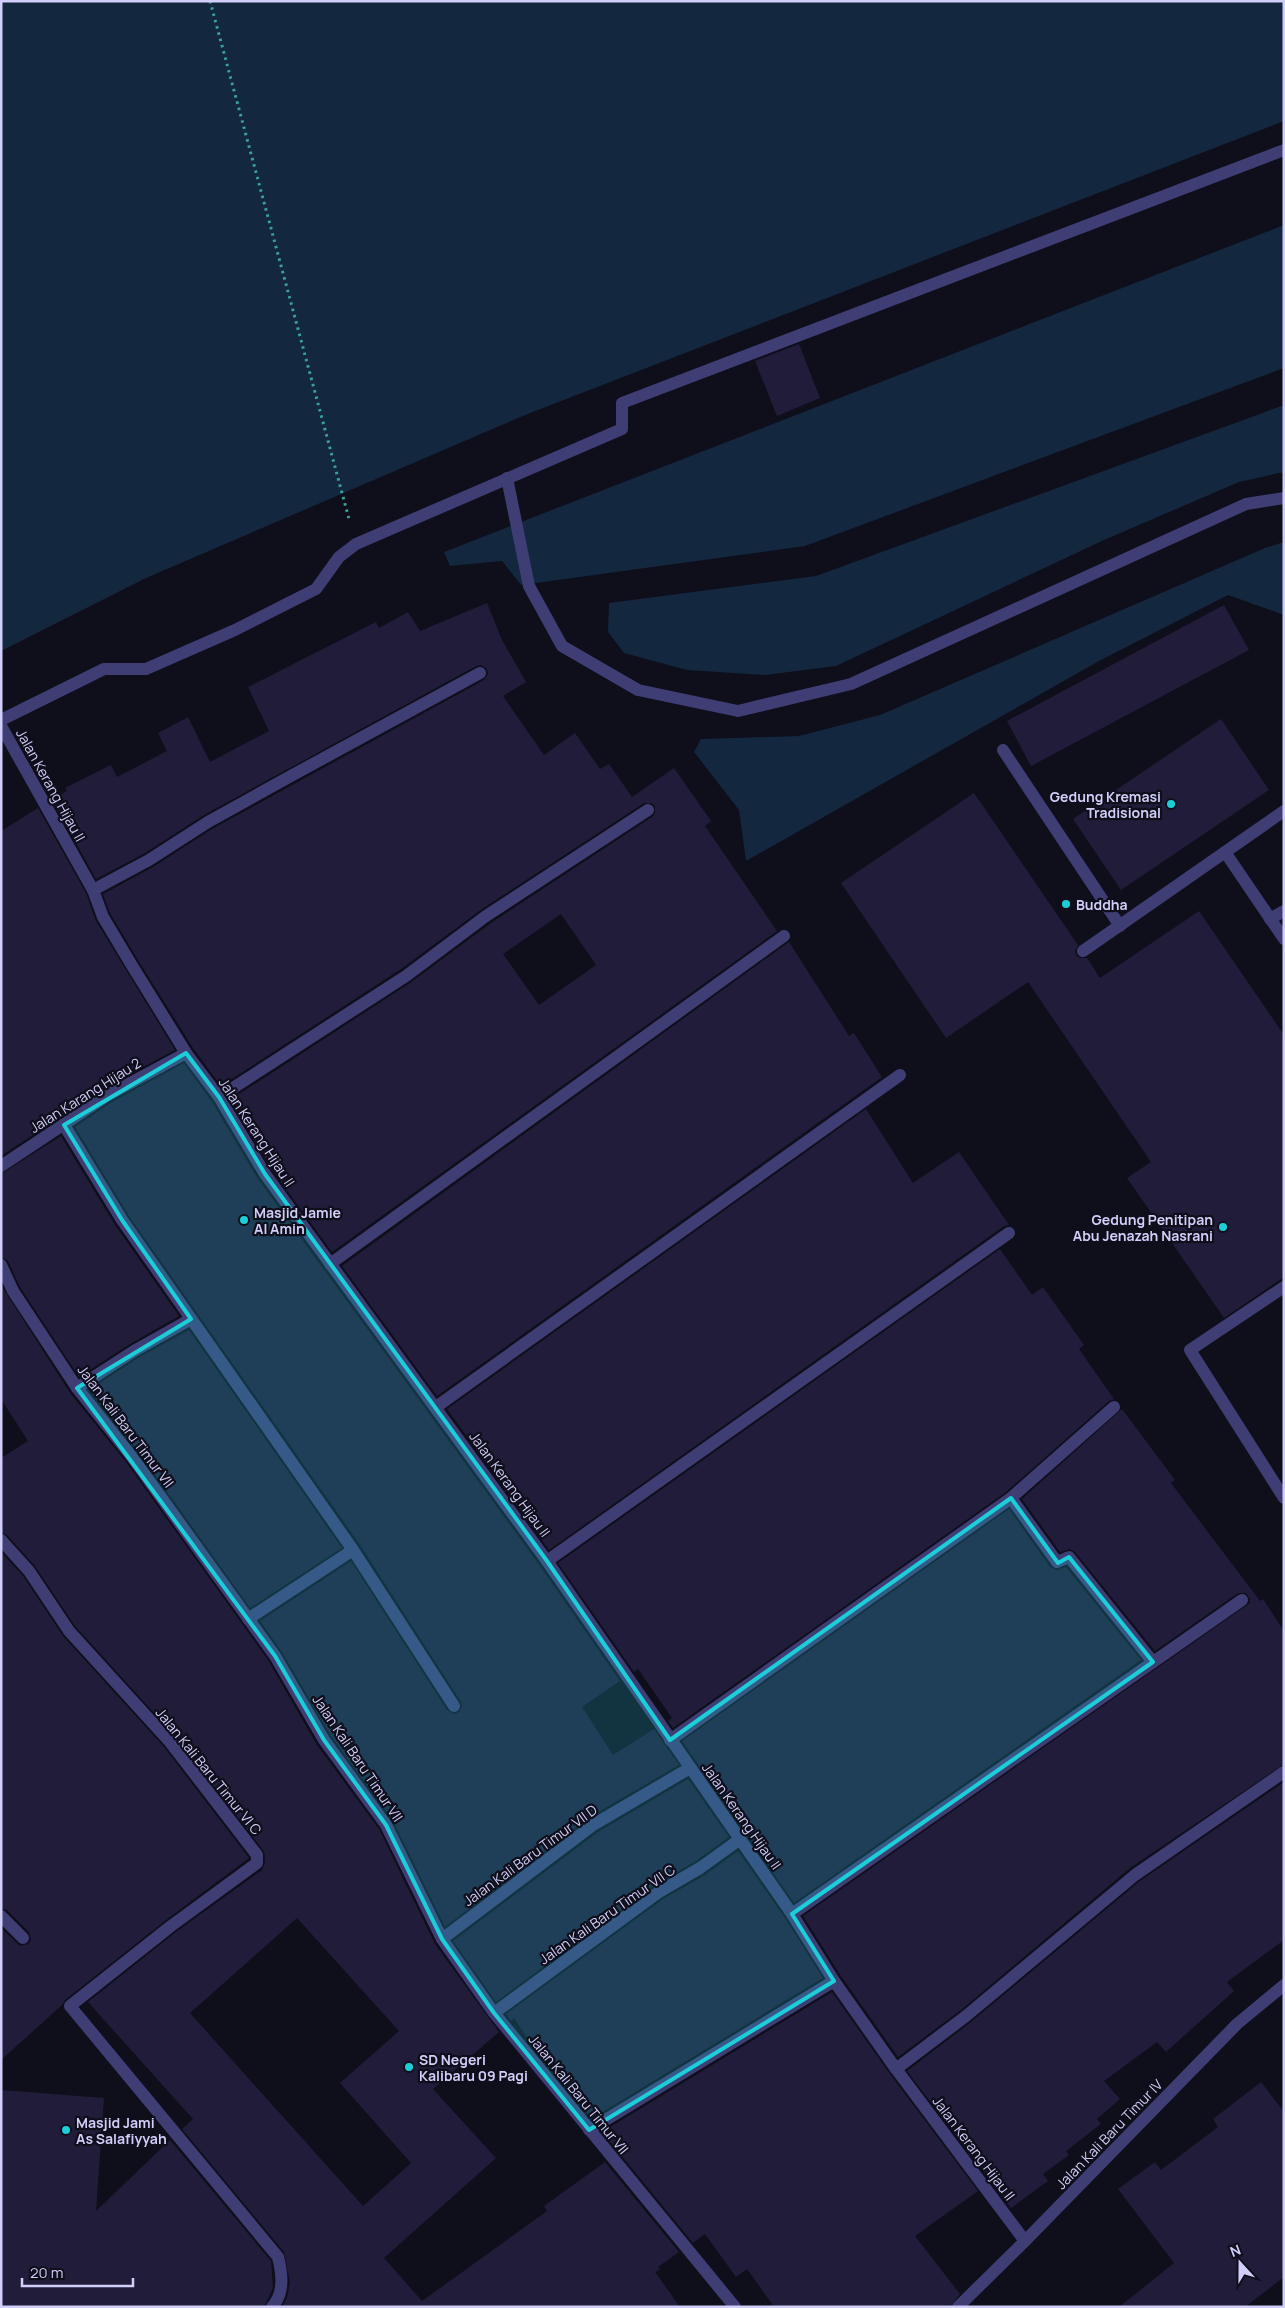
<svg xmlns="http://www.w3.org/2000/svg" width="1285" height="2308" font-family="Manrope,sans-serif">
	<style>
		.water { fill: #13273f }
		.building { fill: #211c3a; fill-rule: evenodd }
		.lines { fill: none; stroke-linecap: round; stroke-linejoin: round }
		.path { stroke: #3ba096; stroke-width: 3; stroke-dasharray: 2.5 4; stroke-linecap: butt }
		.minor { stroke: #3e3e75; stroke-width: 12 }
		.marked { fill: #1bced8; fill-opacity: 0.2; stroke: #1bced8; stroke-width: 4; stroke-linejoin: round }
		.poi-dot { fill: #1bced8; stroke: #0f0e1b; stroke-width: 2 }
		.labels { text-anchor: middle; dominant-baseline: central; stroke-width: 4.5; stroke-linejoin: round; paint-order: stroke }
		.street-label { font-size: 14px; fill: #d1cef9; stroke: #0f0e1b }
		.poi-label { font-size: 14px; font-weight: bold; fill: #d1cef9; stroke: #0f0e1b; text-anchor: start }
	</style>
	<rect width="100%" height="100%" fill="#0f0e1b"/>
	<!-- water -->
	<g class="water">
		<polygon points="1,1 1284,1 1284,121 525,415 146,578 1,651"/>
		<polygon points="1284,225 1284,368 805,546 521,585 502,561 450,566 444,552"/>
		<polygon points="1284,405 1284,472 1239,482 1104,540 836,666 765,675 687,670 624,653 608,632 609,603 816,576"/>
		<polygon points="1284,542 1284,615 1228,595 1099,661 746,861 739,810 694,752 701,739 799,736 880,715 1265,548"/>
	</g>
	<!-- building -->
	<g class="building">
		<polygon points="799,344 820,398 777,416 755,361"/>
		<path d="M487,603L502,640L526,682L503,696L544,755L575,733L600,769L609,764L632,797L674,768L711,821L705,826L777,931L332,1252L272,1170L230,1100L410,983L491,923L652,817L655,813V806L651,803H644L482,909L401,969L221,1086L193,1048L138,960L110,913L103,894L153,867L212,829L484,680L488,674L487,669L481,665L476,666L204,815L145,853L96,879L52,800L67,791L65,788L111,765L117,777L167,751L158,733L188,717L210,762L269,731L248,687L376,622L379,628L408,612L420,631ZM561,914L596,965L539,1005L503,954Z"/>
		<polygon points="1224,605 1249,650 1031,766 1007,721"/>
		<polygon points="1221,719 1269,790 1121,890 1073,819"/>
		<polygon points="974,793 1078,945 1075,951 1076,955 1080,958 1087,958 1100,978 1199,911 1284,1035 1284,1277 1224,1318 1127,1178 1151,1162 1028,982 946,1038 841,883"/>
		<polygon points="38,808 86,893 96,921 175,1050 104,1088 1,1156 1,831"/>
		<polygon points="789,942 849,1036 854,1033 882,1077 437,1396 342,1266"/>
		<polygon points="184,1063 212,1102 258,1179 540,1566 620,1681 582,1707 613,1755 654,1729 679,1765 588,1818 445,1927 393,1821 331,1736 282,1652 260,1621 351,1561 447,1710 454,1714 459,1712 462,1706 461,1702 360,1545 129,1216 75,1127 112,1102"/>
		<polygon points="866,1109 913,1183 959,1152 1009,1225 1004,1226 549,1550 447,1409"/>
		<polygon points="61,1136 115,1225 179,1316 130,1344 79,1377 20,1287 8,1261 1,1257 1,1174"/>
		<polygon points="1000,1249 1032,1295 1043,1287 1084,1345 1079,1349 1114,1399 1109,1401 1006,1492 673,1728 668,1721 672,1718 638,1669 634,1672 558,1563"/>
		<path d="M1,1285L70,1393L126,1462L268,1660L317,1745L379,1829L435,1944L499,2032L433,2089L496,2158L384,2258L422,2301L547,2211L544,2206L605,2162L679,2252L658,2267L660,2269L655,2272L680,2307H282L287,2298L290,2283L284,2252L182,2129L193,2119L88,2002L176,1932L262,1870L265,1863V1855L263,1850L176,1737L75,1626L35,1566L7,1535L1,1532V1458L28,1441L1,1399ZM297,1918L399,2031L340,2083L411,2163L363,2206L190,2013Z"/>
		<polygon points="189,1330 342,1548 250,1608 139,1452 89,1390 138,1358"/>
		<polygon points="1122,1409 1175,1480 1171,1483 1260,1601 1263,1599 1284,1631 1284,1764 1130,1868 961,2010 898,2057 841,1976 803,1916 1250,1603 1250,1599 1246,1593 1238,1593 1155,1651 1075,1552 1070,1549 1060,1552 1022,1499"/>
		<polygon points="1009,1509 1050,1567 1057,1570 1066,1567 1141,1660 794,1903 682,1741"/>
		<polygon points="1,1552 23,1576 63,1636 164,1747 249,1858 166,1920 65,2000 62,2005 1,2060 1,1928 20,1946 28,1944 31,1940 29,1932 7,1910 1,1908"/>
		<polygon points="688,1779 729,1837 696,1861 654,1885 496,2002 453,1941 598,1832"/>
		<polygon points="1284,1782 1284,1940 1227,1982 1234,1991 1166,2052 1157,2042 1104,2081 1120,2099 1097,2119 1101,2124 1066,2151 1069,2155 1043,2174 1048,2181 1011,2208 907,2071 971,2022 1140,1881"/>
		<polygon points="738,1851 785,1918 823,1978 591,2119 541,2041 533,2047 514,2018 511,2021 506,2014 663,1899 705,1875"/>
		<polygon points="832,1992 890,2074 978,2191 915,2236 960,2294 950,2307 774,2307 747,2269 736,2277 705,2234 693,2243 602,2132"/>
		<polygon points="1261,2082 1284,2112 1284,2277 1245,2307 1119,2307 1174,2263 1118,2189 1155,2162 1161,2170 1218,2127 1213,2119"/>
		<polygon points="1,2090 104,2098 96,2211 170,2140 271,2261 273,2288 264,2307 1,2307"/>
	</g>
	<g class="lines">
		<!-- path -->
		<polyline class="path" points="210,1 349,519"/>
		<!-- minor -->
		<g class="minor">
			<polyline points="507,478 529,586 562,646 638,690 738,711 851,684 1246,504 1284,498"/>
			<polyline points="1,720 104,669 146,669 235,630 316,589 339,557 356,544 622,429 622,403 1284,150"/>
			<polyline points="1,726 93,890 103,917 131,964 186,1053 219,1097 265,1174 547,1561 792,1914 834,1981 896,2069 1025,2241"/>
			<polyline points="1003,750 1120,926"/>
			<polyline points="1225,852 1284,939"/>
			<polyline points="93,890 149,860 208,822 289,777 480,673"/>
			<polyline points="1270,919 1284,911"/>
			<polyline points="1083,951 1284,811"/>
			<polyline points="219,1097 406,976 486,916 648,810"/>
			<polyline points="64,1125 122,1220 353,1550 454,1706"/>
			<polyline points="1,1166 108,1095 186,1053"/>
			<polyline points="330,1264 784,936"/>
			<polyline points="1,1265 13,1291 77,1388 132,1457 275,1656 324,1740 386,1825 442,1939 494,2013 735,2307"/>
			<polyline points="1284,1287 1190,1350 1284,1498"/>
			<polyline points="77,1388 134,1351 191,1319"/>
			<polyline points="436,1407 900,1075"/>
			<polyline points="1011,1498 1057,1562 1069,1557 1153,1662"/>
			<path d="M1,1540L29,1571L69,1631L170,1742L257,1855V1863L171,1926L70,2006L278,2257C282,2273 285,2293 272,2307"/>
			<polyline points="547,1561 1009,1233"/>
			<polyline points="248,1619 353,1550"/>
			<polyline points="670,1740 1011,1498 1114,1407"/>
			<polyline points="792,1914 1242,1600"/>
			<polyline points="1,1916 23,1938"/>
			<polyline points="442,1939 593,1825 690,1768"/>
			<polyline points="494,2013 659,1892 700,1868 739,1840"/>
			<polyline points="896,2069 966,2016 1135,1875 1284,1772"/>
			<polyline points="589,2130 834,1981"/>
			<polyline points="958,2307 1025,2241 1237,2024 1284,1985"/>
		</g>
	</g>
	<!-- marked area -->
	<path class="marked" d="M186,1053L219,1097L265,1174L547,1561L670,1740L1011,1498L1058,1563L1069,1557L1153,1662L792,1914L834,1981L589,2130L494,2013L442,1939L386,1825L324,1740L275,1656L77,1388L191,1319L122,1220L64,1125Z"/>
	<!-- markers -->
	<g class="poi-dot">
		<circle cx="1171" cy="804" r="5"/>
		<circle cx="1066" cy="904" r="5"/>
		<circle cx="244" cy="1220" r="5"/>
		<circle cx="1223" cy="1227" r="5"/>
		<circle cx="409" cy="2067" r="5"/>
		<circle cx="66" cy="2130" r="5"/>
	</g>
	<g class="labels">
		<!-- street labels -->
		<g class="street-label">
			<text transform="translate(51 785) rotate(61)">Jalan Kerang Hijau II</text>
			<text transform="translate(85 1095) rotate(-32)">Jalan Karang Hijau 2</text>
			<text transform="translate(257 1132) rotate(57)">Jalan Kerang Hijau II</text>
			<text transform="translate(126 1426) rotate(53)">Jalan Kali Baru Timur VII</text>
			<text transform="translate(510 1484) rotate(54)">Jalan Kerang Hijau II</text>
			<text transform="translate(358 1758) rotate(56)">Jalan Kali Baru Timur VII</text>
			<text transform="translate(209 1771) rotate(51)">Jalan Kali Baru Timur VI C</text>
			<text transform="translate(742 1816) rotate(55)">Jalan Kerang Hijau II</text>
			<text transform="translate(530 1855) rotate(-36)">Jalan Kali Baru Timur VII D</text>
			<text transform="translate(607 1914) rotate(-35)">Jalan Kali Baru Timur VII C</text>
			<text transform="translate(579 2094) rotate(51)">Jalan Kali Baru Timur VII</text>
			<text transform="translate(1109 2134) rotate(-46)">Jalan Kali Baru Timur IV</text>
			<text transform="translate(974 2148) rotate(53)">Jalan Kerang Hijau II</text>
		</g>
		<!-- poi labels -->
		<g class="poi-label">
			<text x="1161" y="796" text-anchor="end">Gedung Kremasi<tspan x="1161" dy="16">Tradisional</tspan></text>
			<text x="1076" y="904">Buddha</text>
			<text x="254" y="1212">Masjid Jamie<tspan x="254" dy="16">Al Amin</tspan></text>
			<text x="1213" y="1219" text-anchor="end">Gedung Penitipan<tspan x="1213" dy="16">Abu Jenazah Nasrani</tspan></text>
			<text x="419" y="2059">SD Negeri<tspan x="419" dy="16">Kalibaru 09 Pagi</tspan></text>
			<text x="76" y="2122">Masjid Jami<tspan x="76" dy="16">As Salafiyyah</tspan></text>
		</g>
	</g>
	<!-- border -->
	<rect width="1285" height="2308" fill="none" stroke="#d1cef9" stroke-width="5"/>
	<!-- north arrow -->
	<g transform="translate(1240 2263) rotate(339)" stroke="#0f0e1b" stroke-width="4" paint-order="stroke">
	<path d="M0-4L9 19L0 12L-9 19Z" fill="#d1cef9"/>
	<text y="-8" font-size="14" font-weight="bold" text-anchor="middle" fill="#d1cef9">N</text>
	</g>
	<!-- scale -->
	<path d="M22 2278v8h111v-8" fill="none" stroke="#d1cef9" stroke-width="2.5"/>
	<text x="30" y="2278" font-size="15" fill="#d1cef9" stroke="#0f0e1b" stroke-width="4" paint-order="stroke">20 m</text>
</svg>
